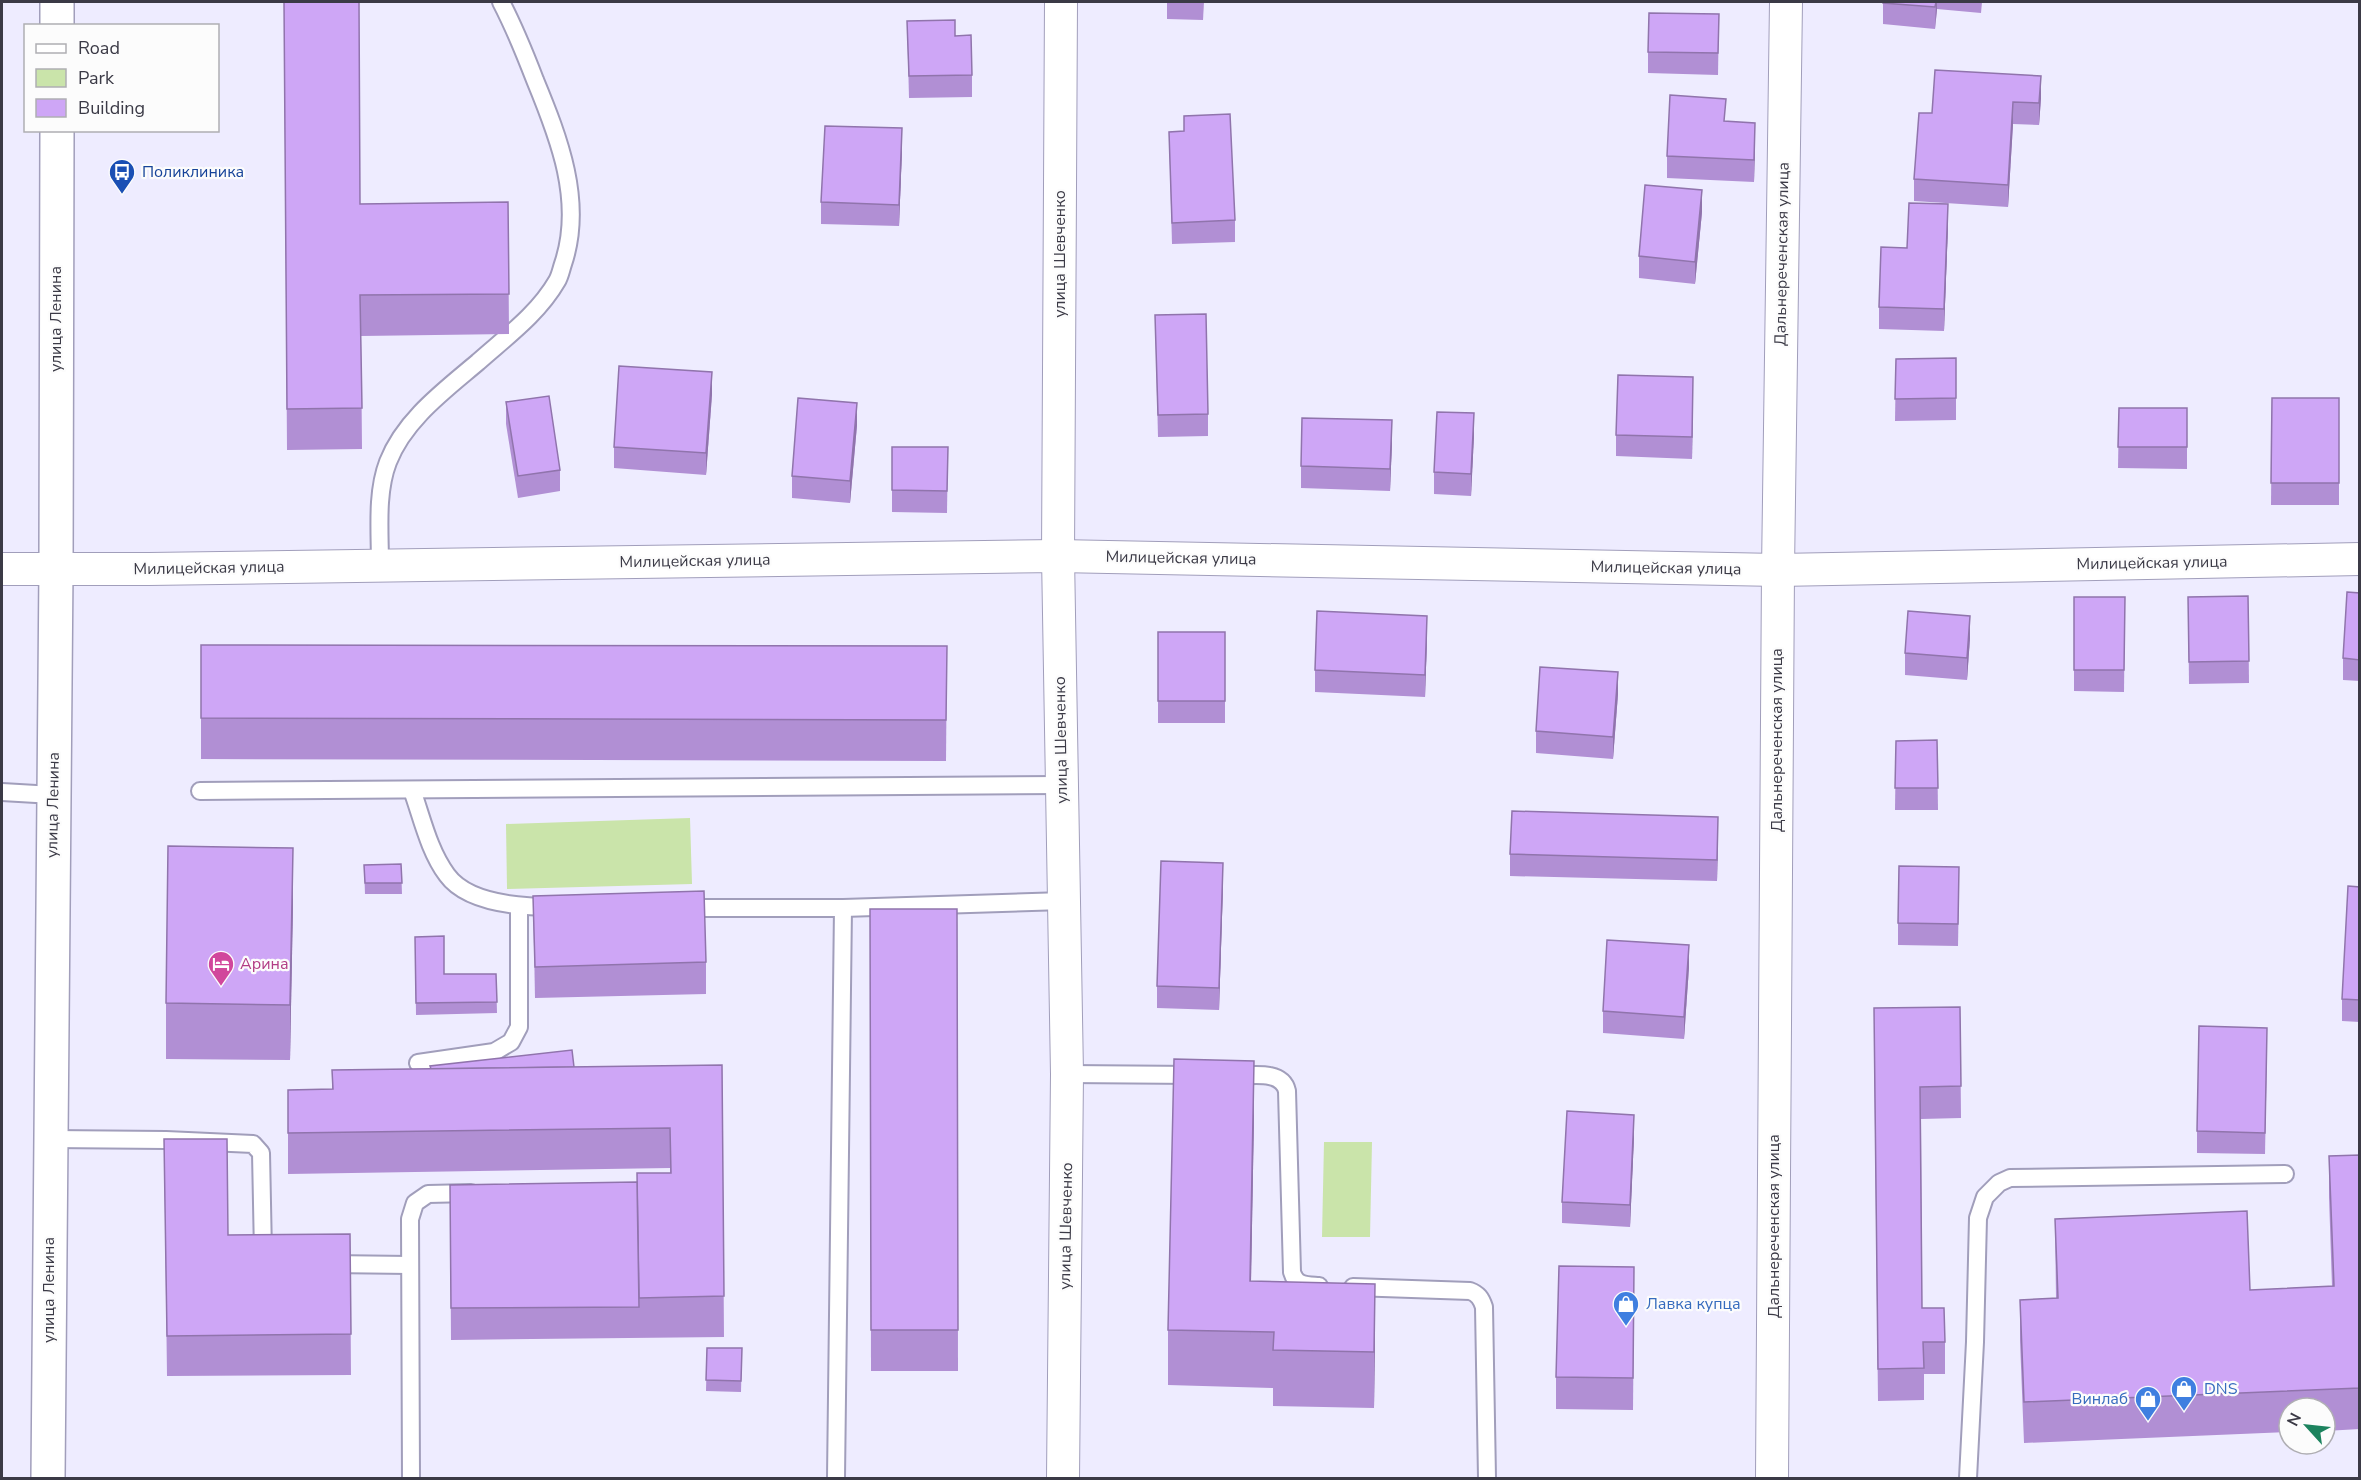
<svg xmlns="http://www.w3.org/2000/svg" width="2361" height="1480" font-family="'Nunito Sans',sans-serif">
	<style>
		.green { fill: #cae4aa }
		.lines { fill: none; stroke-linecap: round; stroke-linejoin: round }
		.lane-casing { stroke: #a19ebb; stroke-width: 20 }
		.street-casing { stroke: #a19ebb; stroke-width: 34 }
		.primary-casing { stroke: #a19ebb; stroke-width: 36 }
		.lane { stroke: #fff; stroke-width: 16 }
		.street { stroke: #fff; stroke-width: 32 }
		.primary { stroke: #fff; stroke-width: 33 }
		.wall { fill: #b18fd4 }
		.shaded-wall { fill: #9074ac }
		.building { fill: #cea6f6; stroke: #9074ac; stroke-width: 1.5 }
		.labels { text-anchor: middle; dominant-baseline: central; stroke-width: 4.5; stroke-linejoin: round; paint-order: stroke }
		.transit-label { font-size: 16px; fill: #164399; stroke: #fcfcfc; text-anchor: start }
		.street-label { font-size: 16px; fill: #3b3a46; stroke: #fcfcfc }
		.hotel-label { font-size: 16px; fill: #b23c85; stroke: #fcfcfc; text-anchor: start }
		.shop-label { font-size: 16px; fill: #366cbe; stroke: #fcfcfc; text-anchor: start }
	</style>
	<rect width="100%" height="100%" fill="#eeecff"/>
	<!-- green -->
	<g class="green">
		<polygon points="690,818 692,884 507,889 506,824"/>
		<polygon points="1324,1142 1372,1142 1370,1237 1322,1237"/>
	</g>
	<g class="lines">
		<!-- lane casing -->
		<g class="lane-casing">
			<g id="lane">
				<path d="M380,565C380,532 376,493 388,462C404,420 445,390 478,362C506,337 538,314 557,281C560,276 561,270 563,264C584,202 559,138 535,80C525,54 514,27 501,2"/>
				<path d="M412,790C422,818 429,851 447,875C468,904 522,907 554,907"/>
				<polyline points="200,791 1061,785"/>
				<polyline points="2,792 53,795"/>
				<polyline points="682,908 843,908 836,1478"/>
				<polyline points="843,908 1064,901"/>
				<polyline points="418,1063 494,1052 511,1042 519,1027 519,907"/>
				<polyline points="1067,1074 1196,1075"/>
				<path d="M1231,1076C1250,1076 1282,1069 1287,1091L1292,1272C1296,1286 1306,1285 1319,1286"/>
				<polyline points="51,1139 166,1140 253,1144 261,1153 263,1253 265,1255"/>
				<polyline points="329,1264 410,1265"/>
				<path d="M1353,1287L1470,1291C1478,1294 1481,1298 1484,1307L1487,1478"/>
				<polyline points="411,1478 410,1219 415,1203 428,1194 471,1193"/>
				<polyline points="1968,1478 1975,1342 1978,1218 1985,1197 1999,1183 2010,1178 2285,1174"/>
			</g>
		</g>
		<!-- street casing -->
		<g class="street-casing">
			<g id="street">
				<polyline points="1061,2 1058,556 1067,1074 1063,1478"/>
				<polyline points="2,569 149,569 1058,556 1778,570 2360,559"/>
				<polyline points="1772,1478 1778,570 1786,2"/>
			</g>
		</g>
		<!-- primary casing -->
		<g class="primary-casing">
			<g id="primary">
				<polyline points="57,26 57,2"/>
				<polyline points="48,1478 56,569 57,130"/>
			</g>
		</g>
		<!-- lane -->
		<use href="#lane" class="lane"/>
		<!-- street -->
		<use href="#street" class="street"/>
		<!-- primary -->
		<use href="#primary" class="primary"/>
	</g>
	<!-- wall -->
	<g class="wall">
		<polygon points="284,2 360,204 508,202 509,334 361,336 362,449 287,450"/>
		<polygon points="1167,2 1204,2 1203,20 1167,19"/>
		<polygon points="1883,2 1982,2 1981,13 1937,9 1935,29 1883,24"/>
		<polygon points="1719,14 1718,75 1648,73 1648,52"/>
		<polygon points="907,21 955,36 972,75 972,97 909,98"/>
		<polygon points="2041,98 2039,125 2013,124 2008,207 1914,201 1914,179 1932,113"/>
		<polygon points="1726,122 1755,145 1754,182 1667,178 1667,156"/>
		<polygon points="1169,132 1235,220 1235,242 1172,244"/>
		<polygon points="902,150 899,226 821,224 821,202"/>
		<polygon points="1702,212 1695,284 1639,278 1639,256"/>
		<polygon points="1948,226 1944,331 1879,329 1879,307 1907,248"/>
		<polygon points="1155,315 1208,414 1208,436 1158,437"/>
		<polygon points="1956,358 1956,420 1895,421 1896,359"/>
		<polygon points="712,394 706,475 614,468 614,447"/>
		<polygon points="2272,398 2339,398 2339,505 2271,505"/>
		<polygon points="1693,399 1692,459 1616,456 1616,435"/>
		<polygon points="506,402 560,470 560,491 518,498 506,424"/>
		<polygon points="2119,408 2187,408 2187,469 2118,468"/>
		<polygon points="857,425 850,503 792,498 792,476"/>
		<polygon points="1474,435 1471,496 1434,494 1434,472"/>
		<polygon points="1392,442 1390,491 1301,488 1301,466"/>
		<polygon points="892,447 948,447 947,513 892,512"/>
		<polygon points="2360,593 2360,681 2343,680 2343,658"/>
		<polygon points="2248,596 2249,683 2189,684 2188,597"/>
		<polygon points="2074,597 2125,597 2124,692 2074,691"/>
		<rect x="1158" y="632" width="67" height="91"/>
		<polygon points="1427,638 1425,697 1315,692 1315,670"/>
		<polygon points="1970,638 1967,680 1905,675 1905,653"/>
		<polygon points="201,645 947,646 946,761 201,759"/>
		<polygon points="1618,694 1613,759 1536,753 1536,731"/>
		<polygon points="1937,740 1938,810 1895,810 1896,741"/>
		<polygon points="1718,839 1717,881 1510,876 1510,854"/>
		<polygon points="401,864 402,894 365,894 364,865"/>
		<polygon points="1223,885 1219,1010 1157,1008 1157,986"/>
		<polygon points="2360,887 2360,1022 2342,1021 2342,999"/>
		<polygon points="1959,889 1958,946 1898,945 1898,923"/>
		<polygon points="533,896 706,962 706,994 535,998"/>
		<polygon points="293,904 290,1060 166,1059 166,1003"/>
		<polygon points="870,909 957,909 958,1371 871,1371"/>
		<polygon points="415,937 444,974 496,974 497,1013 416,1015"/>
		<polygon points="1689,967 1684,1039 1603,1033 1603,1011"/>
		<polygon points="1960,1007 1961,1118 1921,1119 1922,1308 1945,1342 1945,1374 1924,1374 1924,1400 1878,1401 1874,1040"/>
		<polygon points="2267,1050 2265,1154 2197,1153 2197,1131"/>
		<polygon points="722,1065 724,1337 451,1340 450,1185 637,1182 670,1173 670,1168 288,1174 288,1090 332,1089 332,1070"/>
		<polygon points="1254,1116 1251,1281 1375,1339 1374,1408 1273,1406 1273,1388 1168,1385 1168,1330"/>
		<polygon points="1634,1137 1630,1227 1562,1223 1562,1202"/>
		<polygon points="164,1139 228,1235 350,1234 351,1375 167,1376"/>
		<polygon points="2360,1155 2360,1429 2325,1431 2325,1408 2289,1408 2289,1432 2024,1443 2020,1341 2020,1300 2056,1298 2055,1219 2250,1290 2332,1286 2329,1197 2329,1156"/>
		<polygon points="1634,1299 1633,1410 1556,1409 1556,1377"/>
		<polygon points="707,1348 742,1348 741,1392 706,1391"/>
	</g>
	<!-- shaded-wall -->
	<g class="shaded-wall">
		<polygon points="1936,2 1937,2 1937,9 1935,29"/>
		<polygon points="2041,76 2041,98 2039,125 2039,103"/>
		<polygon points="2013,102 2013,124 2008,207 2008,185"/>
		<polygon points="1755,123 1755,145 1754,182 1754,160"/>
		<polygon points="902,128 902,150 899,226 899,205"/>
		<polygon points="1702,190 1702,212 1695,284 1695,262"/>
		<polygon points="1948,204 1948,226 1944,331 1944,309"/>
		<polygon points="712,372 712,394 706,475 706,453"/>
		<polygon points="1693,377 1693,399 1692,459 1692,437"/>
		<polygon points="857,403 857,425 850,503 850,481"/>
		<polygon points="1474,413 1474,435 1471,496 1471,474"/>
		<polygon points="1392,420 1392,442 1390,491 1390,469"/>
		<polygon points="1427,616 1427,638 1425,697 1425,675"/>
		<polygon points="1970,616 1970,638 1967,680 1967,658"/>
		<polygon points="1618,672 1618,694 1613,759 1613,737"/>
		<polygon points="1718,817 1718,839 1717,881 1717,860"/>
		<polygon points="293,848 293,904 290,1060 290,1005"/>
		<polygon points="1223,863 1223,885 1219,1010 1219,988"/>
		<polygon points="1689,945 1689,967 1684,1039 1684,1017"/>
		<polygon points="1254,1061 1254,1116 1250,1337 1250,1281"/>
		<polygon points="1634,1115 1634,1137 1630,1227 1630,1205"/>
		<polygon points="1375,1284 1375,1339 1374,1408 1374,1352"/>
	</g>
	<!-- building -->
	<g class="building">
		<polygon points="284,2 359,2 360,204 508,202 509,294 360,295 362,408 287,409"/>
		<polygon points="1883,2 1936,2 1935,7 1883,3"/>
		<polygon points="1649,13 1719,14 1718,53 1648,52"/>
		<polygon points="955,20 955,36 971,35 972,75 909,76 907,21"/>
		<polygon points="1935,70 2041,76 2039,103 2013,102 2008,185 1914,179 1919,113 1932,113"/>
		<polygon points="1670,95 1726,99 1724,121 1755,123 1754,160 1667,156"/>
		<polygon points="1230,114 1235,220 1172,223 1169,132 1184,131 1184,116"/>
		<polygon points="825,126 902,128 899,205 821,202"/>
		<polygon points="1645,185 1702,190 1695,262 1639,256"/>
		<polygon points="1909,203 1948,204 1944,309 1879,307 1881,247 1907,248"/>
		<polygon points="1206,314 1208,414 1158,415 1155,315"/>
		<polygon points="1956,358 1956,398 1895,399 1896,359"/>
		<polygon points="619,366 712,372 706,453 614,447"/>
		<polygon points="1618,375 1693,377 1692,437 1616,435"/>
		<polygon points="549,396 560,470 518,476 506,402"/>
		<polygon points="798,398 857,403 850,481 792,476"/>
		<polygon points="2272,398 2339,398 2339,483 2271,483"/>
		<polygon points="2119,408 2187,408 2187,447 2118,447"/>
		<polygon points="1437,412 1474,413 1471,474 1434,472"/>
		<polygon points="1302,418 1392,420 1390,469 1301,466"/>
		<polygon points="892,447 948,447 947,491 892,490"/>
		<polygon points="2347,592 2360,593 2360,660 2343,658"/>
		<polygon points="2248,596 2249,661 2189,662 2188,597"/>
		<polygon points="2074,597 2125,597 2124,670 2074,670"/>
		<polygon points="1317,611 1427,616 1425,675 1315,670"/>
		<polygon points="1908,611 1970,616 1967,658 1905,653"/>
		<rect x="1158" y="632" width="67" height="69"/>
		<polygon points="201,645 947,646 946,720 201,718"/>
		<polygon points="1540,667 1618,672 1613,737 1536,731"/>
		<polygon points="1937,740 1938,788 1895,788 1896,741"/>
		<polygon points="1512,811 1718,817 1717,860 1510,854"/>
		<polygon points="168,846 293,848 290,1005 166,1003"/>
		<polygon points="1161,861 1223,863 1219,988 1157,986"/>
		<polygon points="401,864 402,883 365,883 364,865"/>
		<polygon points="1899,866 1959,867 1958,924 1898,923"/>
		<polygon points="2348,886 2360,887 2360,1000 2342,999"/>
		<polygon points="704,891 706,962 535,967 533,896"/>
		<polygon points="870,909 957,909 958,1330 871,1330"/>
		<polygon points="444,936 444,974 496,974 497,1002 416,1003 415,937"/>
		<polygon points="1607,940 1689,945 1684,1017 1603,1011"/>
		<polygon points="1960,1007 1961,1086 1920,1087 1922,1308 1944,1308 1945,1342 1923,1342 1924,1368 1878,1369 1874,1008"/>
		<polygon points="2199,1026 2267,1028 2265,1133 2197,1131"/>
		<polygon points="572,1050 574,1067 431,1069 430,1066"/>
		<polygon points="1174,1059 1254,1061 1250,1281 1375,1284 1374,1352 1273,1350 1274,1332 1168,1330"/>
		<polygon points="722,1065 724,1296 639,1298 637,1173 671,1173 670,1128 288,1133 288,1090 333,1089 332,1070"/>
		<polygon points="1567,1111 1634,1115 1630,1205 1562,1202"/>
		<polygon points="164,1139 227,1139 228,1235 350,1234 351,1334 167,1336"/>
		<polygon points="2360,1155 2360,1388 2024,1402 2020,1300 2058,1298 2055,1219 2247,1211 2250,1290 2334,1286 2329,1156"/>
		<polygon points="637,1182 639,1307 451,1308 450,1185"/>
		<polygon points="1559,1266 1634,1267 1633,1378 1556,1377"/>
		<polygon points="707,1348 742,1348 741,1381 706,1380"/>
	</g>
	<!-- icons -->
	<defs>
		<g id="bus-pin" transform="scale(1.35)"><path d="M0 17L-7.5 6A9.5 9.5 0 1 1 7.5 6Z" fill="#1a4fb4" stroke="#fcfcfc"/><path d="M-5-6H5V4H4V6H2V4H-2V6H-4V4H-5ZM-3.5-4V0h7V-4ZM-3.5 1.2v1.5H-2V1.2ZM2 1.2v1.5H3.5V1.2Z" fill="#fff"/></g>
		<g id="hotel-pin" transform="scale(1.35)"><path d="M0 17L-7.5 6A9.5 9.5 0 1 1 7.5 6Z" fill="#d1479c" stroke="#fcfcfc"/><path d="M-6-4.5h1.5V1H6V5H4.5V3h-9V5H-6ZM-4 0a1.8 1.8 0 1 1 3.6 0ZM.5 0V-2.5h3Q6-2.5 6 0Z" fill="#fff"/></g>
		<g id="shop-pin" transform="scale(1.35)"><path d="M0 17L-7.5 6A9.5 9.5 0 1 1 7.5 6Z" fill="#3f7fe0" stroke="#fcfcfc"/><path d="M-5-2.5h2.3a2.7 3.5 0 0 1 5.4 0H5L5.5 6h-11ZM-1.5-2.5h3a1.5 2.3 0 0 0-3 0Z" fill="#fff"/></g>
	</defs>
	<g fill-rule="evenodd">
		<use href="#bus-pin" x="122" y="172"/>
		<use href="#hotel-pin" x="221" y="964"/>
		<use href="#shop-pin" x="1626" y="1304"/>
		<use href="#shop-pin" x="2184" y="1389"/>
		<use href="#shop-pin" x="2148" y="1399"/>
	</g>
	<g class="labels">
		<!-- transit labels -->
		<g class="transit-label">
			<text x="142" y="172">Поликлиника</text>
		</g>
		<!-- street labels -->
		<g class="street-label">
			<text transform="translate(1060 254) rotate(-90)">улица Шевченко</text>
			<text transform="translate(1782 254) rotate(-89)">Дальнереченская улица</text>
			<text transform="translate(56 319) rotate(-90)">улица Ленина</text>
			<text transform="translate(1181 558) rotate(1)">Милицейская улица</text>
			<text transform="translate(695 561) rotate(-1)">Милицейская улица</text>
			<text transform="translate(2152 563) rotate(-1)">Милицейская улица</text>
			<text transform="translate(209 568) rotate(-1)">Милицейская улица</text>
			<text transform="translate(1666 568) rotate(1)">Милицейская улица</text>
			<text transform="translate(1061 740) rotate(-91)">улица Шевченко</text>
			<text transform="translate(1777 740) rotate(-90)">Дальнереченская улица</text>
			<text transform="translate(53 805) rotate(-89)">улица Ленина</text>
			<text transform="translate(1066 1226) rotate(-89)">улица Шевченко</text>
			<text transform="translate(1774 1226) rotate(-90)">Дальнереченская улица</text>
			<text transform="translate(49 1290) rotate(-90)">улица Ленина</text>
		</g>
		<!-- hotel labels -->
		<g class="hotel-label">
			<text x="240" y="964">Арина</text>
		</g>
		<!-- shop labels -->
		<g class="shop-label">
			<text x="1646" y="1304">Лавка купца</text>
			<text x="2204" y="1389">DNS</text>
			<text x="2128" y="1399" text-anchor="end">Винлаб</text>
		</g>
	</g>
	<!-- border -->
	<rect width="2361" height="1480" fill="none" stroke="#3b3a46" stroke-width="6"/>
	<!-- legend -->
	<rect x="24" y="24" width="195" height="108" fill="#fcfcfc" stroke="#afaeb3" stroke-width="1.5"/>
	<rect x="36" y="44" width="30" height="9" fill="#ffffff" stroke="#afaeb3" stroke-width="1.5"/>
	<text x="78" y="54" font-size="18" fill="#3b3a46">Road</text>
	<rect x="36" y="69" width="30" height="18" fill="#cae4aa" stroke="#afaeb3" stroke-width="1.5"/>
	<text x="78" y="84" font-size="18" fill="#3b3a46">Park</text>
	<rect x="36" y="99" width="30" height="18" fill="#cea6f6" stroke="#afaeb3" stroke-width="1.5"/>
	<text x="78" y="114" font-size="18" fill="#3b3a46">Building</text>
	<!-- north arrow -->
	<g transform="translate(2307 1426) rotate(297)"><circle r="28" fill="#fcfcfc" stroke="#afaeb3" stroke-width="1.5"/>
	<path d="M0-4.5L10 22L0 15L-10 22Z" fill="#1c835e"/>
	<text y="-9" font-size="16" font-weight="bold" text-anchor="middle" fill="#3b3a46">N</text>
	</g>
</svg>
